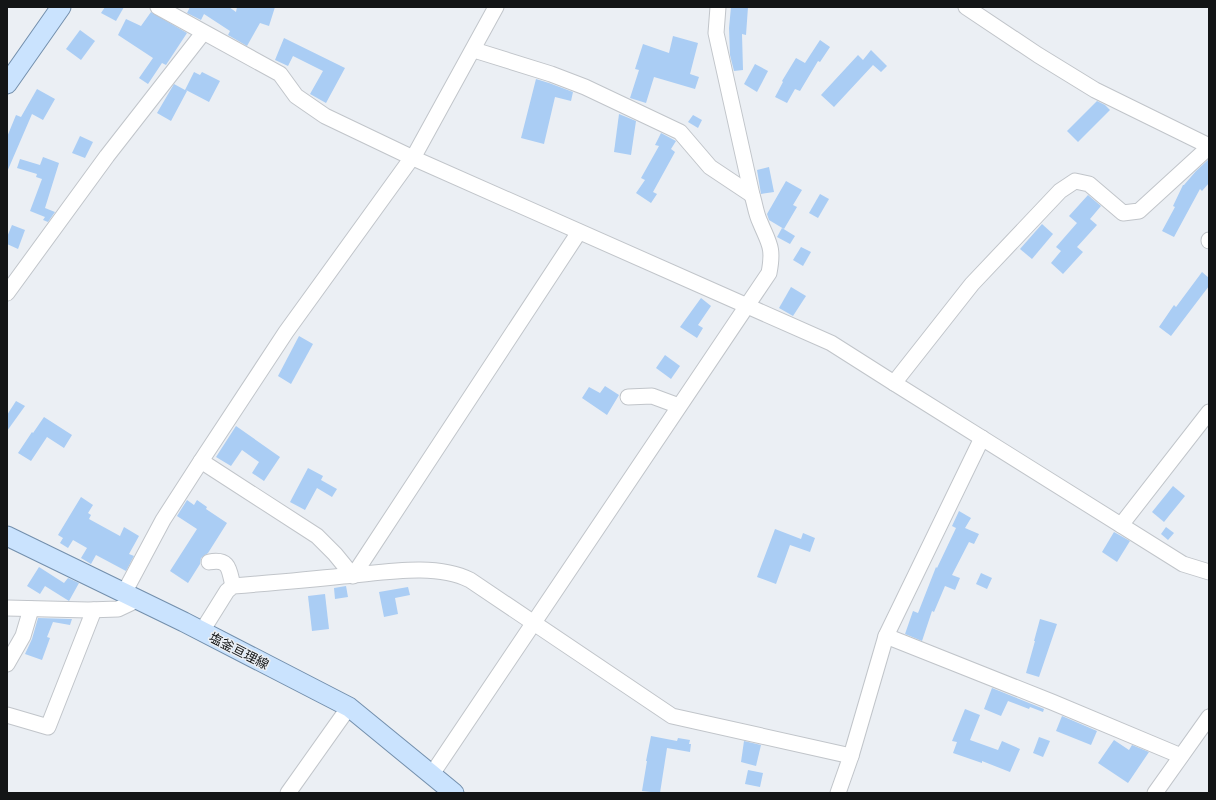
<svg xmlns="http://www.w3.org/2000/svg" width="1216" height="800" font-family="Karla,'Noto Sans JP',sans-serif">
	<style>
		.building { fill: #aacdf4 }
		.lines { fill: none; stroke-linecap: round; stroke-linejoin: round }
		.minor-casing { stroke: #c1c5ca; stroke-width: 17 }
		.major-casing { stroke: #738fac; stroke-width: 21 }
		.minor { stroke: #fff; stroke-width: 15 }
		.major { stroke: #cae3fe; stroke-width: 19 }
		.labels { text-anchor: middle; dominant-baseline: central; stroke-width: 3; stroke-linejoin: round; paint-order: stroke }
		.street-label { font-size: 13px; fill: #131516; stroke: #ebeff4 }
	</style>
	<rect width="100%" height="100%" fill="#ebeff4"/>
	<!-- building -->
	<g class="building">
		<polygon points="105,7 124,7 116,21 101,13"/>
		<polygon points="190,7 229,7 236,12 237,7 275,7 269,26 260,23 247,46 228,35 230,31 204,14 201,20 187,13"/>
		<polygon points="731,7 748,7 746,35 742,34 743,70 734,71 730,55 729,28"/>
		<polygon points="151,12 187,33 166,65 162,63 148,84 139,78 153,58 118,35 126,19 141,26"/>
		<polygon points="80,30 95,41 81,60 66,49"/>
		<polygon points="673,36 698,43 690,74 699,77 695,89 654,77 646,103 630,98 639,70 635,69 643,44 669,53"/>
		<polygon points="284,38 345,68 326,103 310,94 323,71 293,56 288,66 275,60"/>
		<polygon points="820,40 830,47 820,62 818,61 800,91 795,89 787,103 775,97 783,82 782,81 796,58 805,63"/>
		<polygon points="871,50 887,66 881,72 873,65 834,107 821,95 858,55 863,60"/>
		<polygon points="755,64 768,71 757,92 744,84"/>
		<polygon points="194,72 200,75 202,72 220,81 209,102 186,90 187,91 171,121 157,113 174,84 185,90"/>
		<polygon points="536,79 549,83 573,92 571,101 555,97 544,144 521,138"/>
		<polygon points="37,89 55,99 43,120 32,114 7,172 7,137 16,115 21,117"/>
		<polygon points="1097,101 1105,105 1110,110 1078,142 1067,131"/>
		<polygon points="619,114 636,121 631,155 614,152"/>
		<polygon points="693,115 702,120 698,128 688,122"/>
		<polygon points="661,133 676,141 671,149 675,152 653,192 657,194 651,203 636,193 645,180 641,178 659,146 655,145"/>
		<polygon points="80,136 93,142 85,158 72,153"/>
		<polygon points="43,157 59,163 45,208 55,212 48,222 43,220 45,217 30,211 42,179 36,177 37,174 17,168 20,159 40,165"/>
		<polygon points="1209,159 1209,183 1202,191 1200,189 1174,237 1162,231 1175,207 1173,206 1183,185 1184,185 1196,171"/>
		<polygon points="769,167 774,192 761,194 757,170"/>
		<polygon points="786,181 802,190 793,205 797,207 784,229 769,220 767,214"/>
		<polygon points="820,194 829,199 818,218 809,213"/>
		<polygon points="1088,195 1101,206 1090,219 1097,225 1077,247 1083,252 1063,274 1051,263 1061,251 1056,247 1077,223 1069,216"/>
		<polygon points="1042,224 1053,234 1032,259 1020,249"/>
		<polygon points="12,225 25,230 18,249 7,244 7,237"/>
		<polygon points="782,228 795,236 790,244 777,237"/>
		<polygon points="801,247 811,252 803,266 793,260"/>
		<polygon points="1202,272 1209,278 1209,286 1171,336 1159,327 1174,305 1176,307"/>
		<polygon points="791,287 806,296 793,316 779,308"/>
		<polygon points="701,298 711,306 698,325 703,328 697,338 680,327"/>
		<polygon points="299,336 313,344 291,384 278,376"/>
		<polygon points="665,355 680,366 671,379 656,368"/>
		<polygon points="605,386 619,395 607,415 582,398 589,387 600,393"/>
		<polygon points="16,401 25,406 7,431 7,415"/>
		<polygon points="44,417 72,435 64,448 47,437 31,461 18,453 32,432 33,433"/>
		<polygon points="236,426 280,457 264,481 252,473 259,462 242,450 231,466 216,457"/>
		<polygon points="308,468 323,476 321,480 337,489 332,497 317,488 305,510 290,502"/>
		<polygon points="1173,486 1185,496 1164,522 1152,512"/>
		<polygon points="81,497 93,505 88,513 91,515 89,519 120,536 124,527 139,536 129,554 134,556 126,571 96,555 91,564 81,558 87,548 73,540 68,548 60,543 63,538 58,535"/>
		<polygon points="187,500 194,505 197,500 207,507 206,509 227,523 208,553 201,558 200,564 188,583 170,571 197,529 177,516"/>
		<polygon points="959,511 971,518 965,528 979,534 974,544 969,542 952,575 960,578 955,590 945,586 934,612 932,611 922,641 905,634 913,611 918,613 936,567 937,568 956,528 952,526"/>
		<polygon points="1166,527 1174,533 1168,540 1161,534"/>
		<polygon points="775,529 801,539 803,533 815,538 810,552 790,545 776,584 757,577"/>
		<polygon points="1114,532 1130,541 1117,562 1102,552"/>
		<polygon points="39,567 64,583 68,578 79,583 69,601 45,586 40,594 27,586"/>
		<polygon points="981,573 992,578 987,589 976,584"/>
		<polygon points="346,586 348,597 335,599 334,588"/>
		<polygon points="408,587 410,595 395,598 398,614 384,617 379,592"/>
		<polygon points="325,594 329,629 312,631 308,596"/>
		<polygon points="38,618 72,619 70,625 53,622 47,637 50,638 42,660 25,654 32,639"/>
		<polygon points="1040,619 1057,624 1039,677 1026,673 1035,641 1034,641"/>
		<polygon points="992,688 1044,709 1043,712 1030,707 1029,709 1008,701 1001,716 984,709"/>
		<polygon points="965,709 980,715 970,740 998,750 1002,741 1020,749 1010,772 982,761 982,763 953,753 957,742 952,741"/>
		<polygon points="1062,716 1097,731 1091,745 1056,731"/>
		<polygon points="651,736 677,741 678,738 690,740 689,744 691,744 690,752 667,748 660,793 642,791 647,761 646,761"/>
		<polygon points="1039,737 1050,741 1043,757 1033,753"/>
		<polygon points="1114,740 1129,750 1132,745 1149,752 1128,783 1098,763"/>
		<polygon points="744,741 761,745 756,766 741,762"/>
		<polygon points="748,770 763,773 760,787 745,784"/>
	</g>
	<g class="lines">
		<!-- minor casing -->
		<g class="minor-casing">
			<g id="minor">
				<polyline points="158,7 280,74 296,96 325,116 413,158 831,343 894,383 972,284 1060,191 1075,181 1089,184 1123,213 1139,211 1209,147"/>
				<polyline points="966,7 1038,55 1095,90 1209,146"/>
				<polyline points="474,50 551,74 585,87 680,132 710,167 752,195"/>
				<polyline points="1209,240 1209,241"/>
				<polyline points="7,293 107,156 203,33"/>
				<polyline points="894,383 1183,564 1209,572"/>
				<polyline points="628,397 652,396 679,406"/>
				<polyline points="201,461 317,536 335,554 353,576 579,232"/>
				<polyline points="1121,525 1209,412"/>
				<path d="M209,562C230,558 229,570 233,586"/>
				<polyline points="124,593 163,520 201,461 286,332 411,159 413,158 496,7"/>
				<polyline points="7,608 88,610 118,609 137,600"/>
				<path d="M202,631L227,591L233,586C270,583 306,580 343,576C381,573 435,562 470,580L672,716L851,756"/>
				<polyline points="886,636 1052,702 1181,756"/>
				<polyline points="7,664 23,636 31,609"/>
				<polyline points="7,715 48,727 94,610"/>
				<path d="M432,774L769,273C774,247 769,244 760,222C756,214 755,204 752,195L716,33L718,7"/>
				<polyline points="288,793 349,707"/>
				<polyline points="838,793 851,756 886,636 982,438"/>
				<polyline points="1155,793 1209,717"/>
			</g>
		</g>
		<!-- major casing -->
		<g class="major-casing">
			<g id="major">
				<polyline points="7,84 61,7"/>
				<polyline points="7,536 184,622 349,707 454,793"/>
			</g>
		</g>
		<!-- minor -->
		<use href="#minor" class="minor"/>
		<!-- major -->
		<use href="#major" class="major"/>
	</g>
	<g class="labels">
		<!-- street labels -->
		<g class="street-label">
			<text transform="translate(239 651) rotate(27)">塩釜亘理線</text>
		</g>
	</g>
	<!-- border -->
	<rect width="1216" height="800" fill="none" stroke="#131516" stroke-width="16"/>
</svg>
